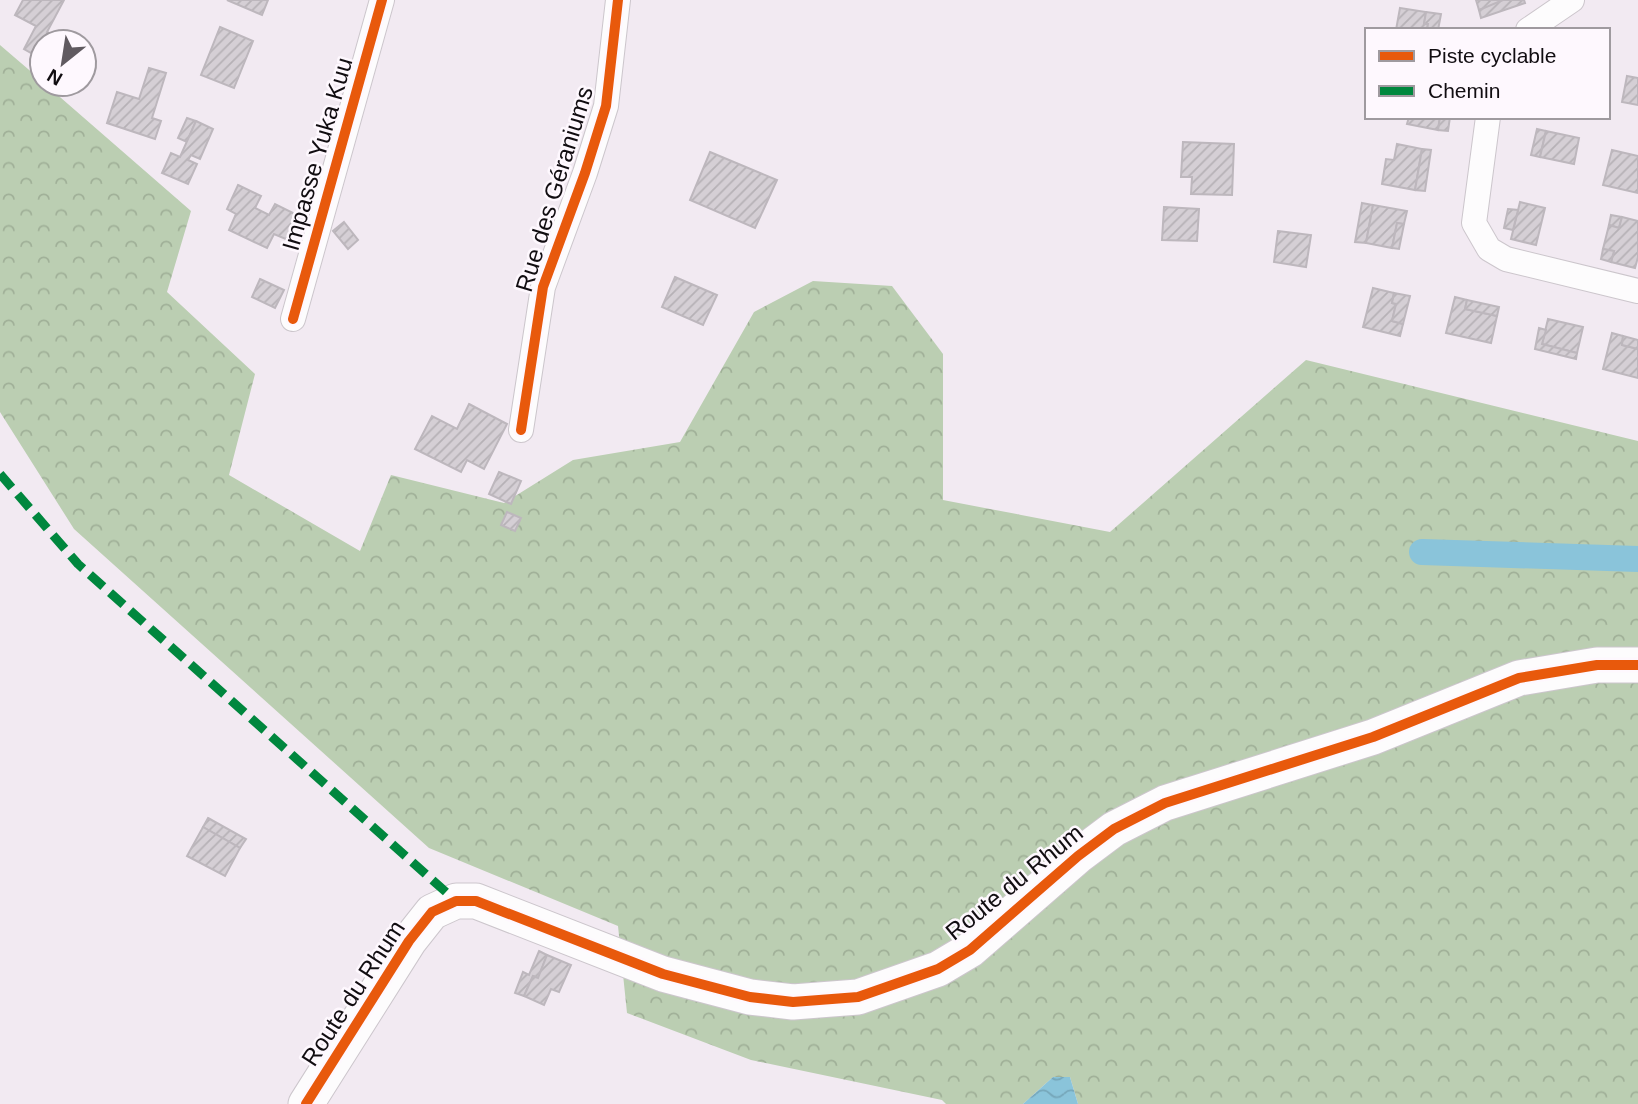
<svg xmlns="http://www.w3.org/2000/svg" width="1638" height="1104" font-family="Helvetica,sans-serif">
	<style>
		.forest { fill: url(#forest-crowns) }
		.water { fill: url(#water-waves) }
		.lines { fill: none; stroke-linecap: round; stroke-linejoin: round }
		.canal { stroke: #8ac4da; stroke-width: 26 }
		.building { fill: url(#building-hatch); stroke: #bdb7bd; stroke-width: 2 }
		.street-casing { stroke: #ccc6cc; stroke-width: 26 }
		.secondary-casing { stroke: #ccc6cc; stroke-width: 37 }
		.street { stroke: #fdfcfd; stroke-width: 24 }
		.secondary { stroke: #fdfcfd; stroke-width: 35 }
		.quiet { stroke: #00873e; stroke-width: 9; stroke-dasharray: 18 9; stroke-linecap: butt }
		.cycleway-casing { stroke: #fef8fe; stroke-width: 15 }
		.cycleway { stroke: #e8590c; stroke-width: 10 }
		.labels { text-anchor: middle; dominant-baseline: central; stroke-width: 5; stroke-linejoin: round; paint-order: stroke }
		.street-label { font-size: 24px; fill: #110d11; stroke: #fef8fe }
	</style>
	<defs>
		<pattern id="forest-crowns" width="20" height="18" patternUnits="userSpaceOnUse" patternTransform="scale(1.75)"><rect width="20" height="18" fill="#bbceb2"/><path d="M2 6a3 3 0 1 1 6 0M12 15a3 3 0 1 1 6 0" fill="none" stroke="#a0b098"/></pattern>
		<pattern id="water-waves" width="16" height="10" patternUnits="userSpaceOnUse" patternTransform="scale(1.75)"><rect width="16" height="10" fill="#8ac4da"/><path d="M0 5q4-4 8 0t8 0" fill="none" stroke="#76a7ba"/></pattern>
		<pattern id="building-hatch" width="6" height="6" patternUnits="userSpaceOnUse" patternTransform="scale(1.75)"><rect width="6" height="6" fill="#d5cfd5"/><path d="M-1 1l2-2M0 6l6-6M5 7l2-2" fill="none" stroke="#b6b1b6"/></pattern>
	</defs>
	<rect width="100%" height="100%" fill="#f2eaf2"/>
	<!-- forest -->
	<polygon class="forest" points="0,45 42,81 42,84 45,84 191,211 167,292 255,374 229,475 360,551 391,475 504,503 573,460 680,442 754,312 813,281 892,286 943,354 943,500 1110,532 1306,360 1638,441 1638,1104 1078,1104 1070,1077 1053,1077 1023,1104 946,1104 942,1100 751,1060 627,1013 618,926 429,848 74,529 0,412"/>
	<!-- water -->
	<polygon class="water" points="1053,1077 1070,1077 1078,1104 1023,1104"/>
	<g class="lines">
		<!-- canal -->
		<polyline class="canal" points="1422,552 1638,559"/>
	</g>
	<!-- building -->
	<g class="building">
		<polygon points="23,0 64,0 47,32 59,38 57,42 42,42 42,59 24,49 36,26 15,15"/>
		<polygon points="227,0 268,0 262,15"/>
		<polygon points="1476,0 1503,0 1504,2 1479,10"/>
		<polygon points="1503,0 1524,0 1525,3 1481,18 1479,10"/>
		<polygon points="1400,8 1426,12 1424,24 1428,24 1427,30 1396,30"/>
		<polygon points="1426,12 1441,14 1438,30 1427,30 1428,24 1424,24"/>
		<polygon points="220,27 253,41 234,88 201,75"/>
		<polygon points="149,68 166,73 152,118 161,121 155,139 107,123 117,92 139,99"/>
		<polygon points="1627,76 1638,78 1638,105 1622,102"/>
		<polygon points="1409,117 1440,117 1438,130 1407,124"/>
		<polygon points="1440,117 1450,117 1448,131 1438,130"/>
		<polygon points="187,118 196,121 187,142 178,138"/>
		<polygon points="196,121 213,129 200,159 191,155 188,160 197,164 188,184 162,173 171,153 180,157"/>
		<polygon points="1537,129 1546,131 1540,157 1531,155"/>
		<polygon points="1546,131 1579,138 1574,164 1540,157"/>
		<polygon points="1183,142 1234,144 1232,195 1191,194 1192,177 1181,177"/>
		<polygon points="1397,144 1422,149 1415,190 1382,184 1386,159 1394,160"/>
		<polygon points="1422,149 1431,150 1425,191 1415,190"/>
		<polygon points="1612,150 1638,156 1638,193 1603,185"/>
		<polygon points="710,152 777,180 755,228 690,200"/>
		<polygon points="238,185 261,196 255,208 269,215 275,204 299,216 288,240 274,234 267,248 229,230 236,214 227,209"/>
		<polygon points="1520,202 1545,208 1536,245 1511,239"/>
		<polygon points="1362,203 1373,205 1366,243 1355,242"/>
		<polygon points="1373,205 1407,211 1404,224 1397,223 1392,248 1366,243"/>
		<polygon points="1164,207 1199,209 1197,241 1162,240"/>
		<polygon points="1508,209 1518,210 1513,230 1504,228"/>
		<polygon points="1611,215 1622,217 1619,228 1609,225"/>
		<polygon points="1622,217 1638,221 1638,257 1635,268 1611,262 1614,251 1603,249 1609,225 1619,228"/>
		<polygon points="344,222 358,240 348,249 333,231"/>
		<polygon points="1397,223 1404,224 1399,249 1392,248"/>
		<polygon points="1278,231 1311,235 1306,267 1274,262"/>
		<polygon points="1603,249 1614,251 1611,262 1601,259"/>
		<polygon points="675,277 717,295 703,325 662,307"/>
		<polygon points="260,279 284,290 275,308 252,297"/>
		<polygon points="1373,288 1394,293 1392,303 1396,304 1392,321 1403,324 1400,336 1363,327"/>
		<polygon points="1394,293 1410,296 1403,324 1392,321 1396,304 1392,303"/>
		<polygon points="1455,297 1467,300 1465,309 1497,316 1491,343 1446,333"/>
		<polygon points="1467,300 1499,307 1497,316 1465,309"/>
		<polygon points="1548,319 1583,327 1577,353 1542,344"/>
		<polygon points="1539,328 1546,330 1542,344 1577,353 1576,359 1535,349"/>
		<polygon points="1612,333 1623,336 1622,345 1638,349 1638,378 1603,369"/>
		<polygon points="1623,336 1638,340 1638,349 1622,345"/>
		<polygon points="469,404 507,424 484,469 467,460 461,472 415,449 432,416 457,429"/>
		<polygon points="499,472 521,481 511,504 489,494"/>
		<polygon points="507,512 521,518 515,531 501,525"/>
		<polygon points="208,818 246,839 240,848 203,827"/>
		<polygon points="203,827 240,848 225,876 187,856"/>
		<polygon points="539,951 547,955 538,978 533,976 524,996 515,993 523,972 529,975"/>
		<polygon points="547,955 571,965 559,992 551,989 544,1005 524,996 533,976 538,978"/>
	</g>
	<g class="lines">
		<!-- street casing -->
		<g class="street-casing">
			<g id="street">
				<polyline points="1528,30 1572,0"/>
				<polyline points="1488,117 1474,223 1489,249 1506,259 1638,291"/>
				<polyline points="293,319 382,0"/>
				<polyline points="521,430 543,287 585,173 606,106 618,0"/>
			</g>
		</g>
		<!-- secondary casing -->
		<g class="secondary-casing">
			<polyline id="secondary" points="306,1104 409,941 432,912 456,901 476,901 663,974 750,997 793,1002 858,997 938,969 970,950 1078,856 1114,829 1165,803 1373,737 1519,678 1597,665 1638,665"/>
		</g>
		<!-- street -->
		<use href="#street" class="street"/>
		<!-- secondary -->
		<use href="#secondary" class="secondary"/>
		<!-- quiet -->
		<polyline class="quiet" points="0,474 78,564 456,901"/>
		<!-- cycleway casing -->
		<g class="cycleway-casing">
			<g id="cycleway">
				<polyline points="293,319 382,0"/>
				<polyline points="521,430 543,287 585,173 606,106 618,0"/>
				<polyline points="306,1104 409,941 432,912 456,901 476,901 663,974 750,997 793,1002 858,997 938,969 970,950 1078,856 1114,829 1165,803 1373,737 1519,678 1597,665 1638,665"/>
			</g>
		</g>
		<!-- cycleway -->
		<use href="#cycleway" class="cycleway"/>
	</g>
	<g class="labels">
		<!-- street labels -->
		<g class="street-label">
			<text transform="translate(317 154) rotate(-74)">Impasse Yuka Kuu</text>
			<text transform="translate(554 189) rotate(-73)">Rue des Géraniums</text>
			<text transform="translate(1014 882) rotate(-39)">Route du Rhum</text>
			<text transform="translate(353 993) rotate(-57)">Route du Rhum</text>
		</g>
	</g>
	<!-- legend -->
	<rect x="1365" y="28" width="245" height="91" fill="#fef8fe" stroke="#9f9a9f" stroke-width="2"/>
	<rect x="1379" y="51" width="35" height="10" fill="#e8590c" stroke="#9f9a9f" stroke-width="2"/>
	<text x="1428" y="63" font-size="21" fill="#110d11">Piste cyclable</text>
	<rect x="1379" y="86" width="35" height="10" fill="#00873e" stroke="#9f9a9f" stroke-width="2"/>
	<text x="1428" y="98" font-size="21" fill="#110d11">Chemin</text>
	<!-- north arrow -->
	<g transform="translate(63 63) rotate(210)"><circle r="33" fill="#fef8fe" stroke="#9f9a9f" stroke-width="2"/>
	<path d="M0-5L12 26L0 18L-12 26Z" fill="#605a60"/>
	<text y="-10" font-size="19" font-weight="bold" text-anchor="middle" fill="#110d11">N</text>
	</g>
</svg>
